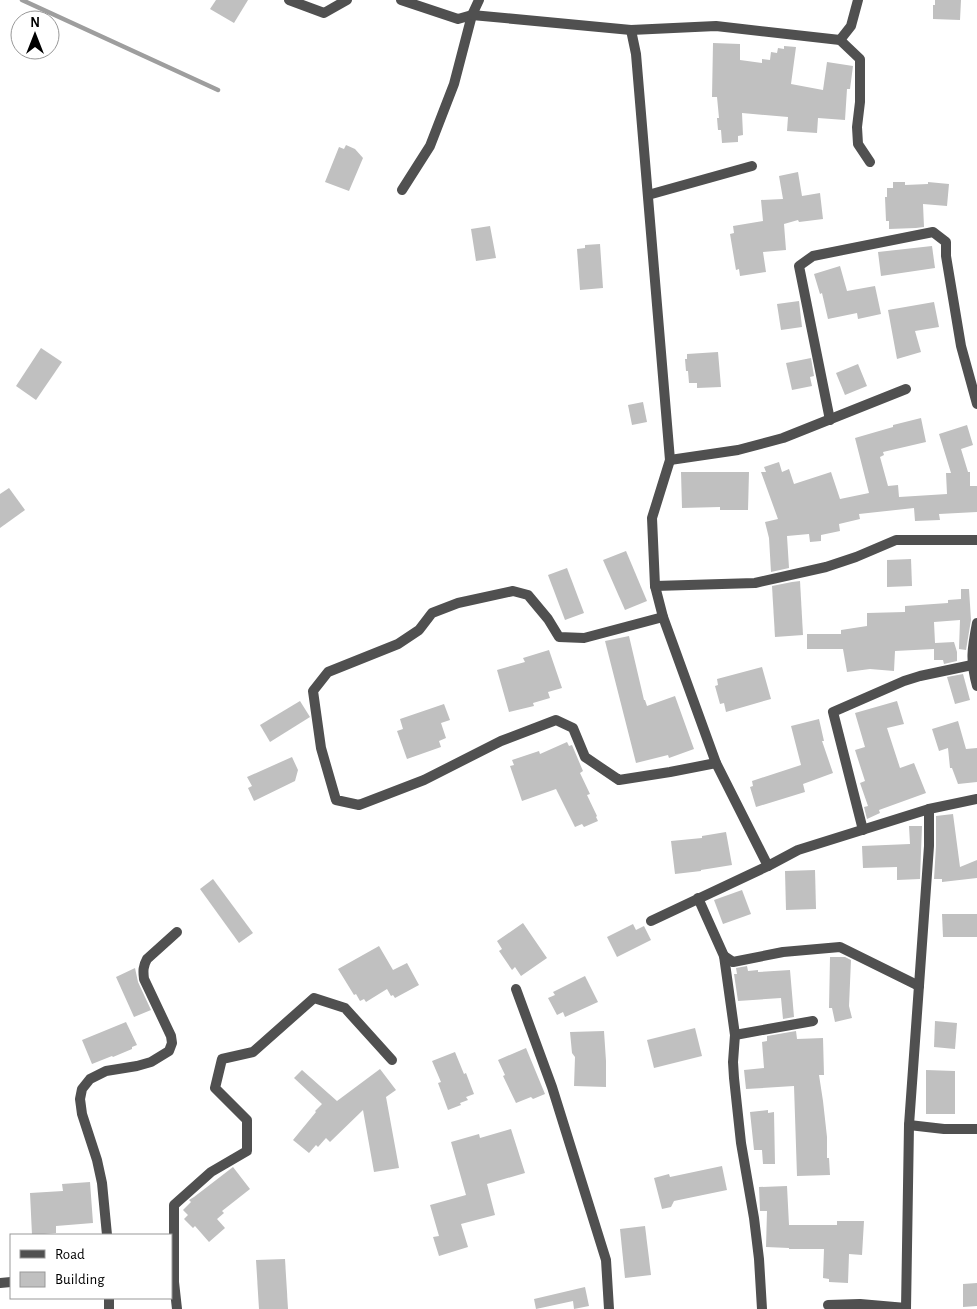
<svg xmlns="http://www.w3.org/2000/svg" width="977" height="1309" font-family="'Alegreya Sans',sans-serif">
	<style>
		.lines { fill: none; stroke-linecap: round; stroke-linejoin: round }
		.stream { stroke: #9e9e9e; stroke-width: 4.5 }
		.building { fill: #c0c0c0 }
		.minor { stroke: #505050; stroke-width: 10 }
	</style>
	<rect width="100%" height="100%" fill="#fff"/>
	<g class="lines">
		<!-- stream -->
		<polyline class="stream" points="22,0 218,90"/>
	</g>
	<!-- building -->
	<g class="building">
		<polygon points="216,0 248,0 234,23 210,9"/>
		<polygon points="935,0 961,0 960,20 933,19 933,5 935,5"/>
		<polygon points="713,43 740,44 740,60 762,63 762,59 770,60 771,52 777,53 778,48 784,49 784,46 796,47 791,84 823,90 827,62 853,66 850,89 847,89 845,120 818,118 817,133 787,131 788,117 742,113 743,135 738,136 738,142 722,143 721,130 718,130 717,118 719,118 717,97 712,97"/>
		<polygon points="346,145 355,149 363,158 349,191 325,182 339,147 344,149"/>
		<polygon points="798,172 802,196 820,193 823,219 799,222 798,220 784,224 786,250 763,252 766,272 740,276 739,269 736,270 730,234 734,233 733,226 763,221 761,200 783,199 779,176"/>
		<polygon points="893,182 905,182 905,185 928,184 928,182 949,184 947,206 923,204 924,227 916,228 889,229 889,221 886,221 885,197 887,197 887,188 893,188"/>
		<polygon points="490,226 496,258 476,261 471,229"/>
		<polygon points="600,244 603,288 580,290 577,249 585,248 585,245"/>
		<polygon points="932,246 935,268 881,276 878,252"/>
		<polygon points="840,266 847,291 875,286 881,314 858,319 857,313 828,319 822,293 820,294 814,274"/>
		<polygon points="799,301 802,327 781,330 777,304"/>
		<polygon points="934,302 939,327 915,331 921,352 897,359 888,310"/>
		<polygon points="41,348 62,362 36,400 16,386"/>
		<polygon points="718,352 721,387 697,388 697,383 689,383 688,371 686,371 685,359 687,359 687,354"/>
		<polygon points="811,358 814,376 810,377 812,386 792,390 786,363"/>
		<polygon points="858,364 867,386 845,395 836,373"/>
		<polygon points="643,402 647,422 632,425 628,405"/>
		<polygon points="921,418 926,442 883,452 884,455 880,457 888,486 898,485 899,497 947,494 946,473 951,473 939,434 967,425 973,445 961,449 968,472 970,472 970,486 977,486 977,512 939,514 940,520 915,521 914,508 859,514 860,519 839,524 840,531 821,535 821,541 810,542 809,534 787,536 789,568 771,572 769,538 765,522 778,519 761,472 766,472 764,467 779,462 782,472 789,469 794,484 831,472 840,499 869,493 855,438 893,427 893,425"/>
		<polygon points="681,472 749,472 748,510 720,510 720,507 682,508"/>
		<polygon points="9,488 25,510 0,528 0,494"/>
		<polygon points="626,551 647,601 625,610 603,560"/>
		<polygon points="911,559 912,586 887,587 887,560"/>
		<polygon points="567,568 584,613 565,620 548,575"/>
		<polygon points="800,581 803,635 775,637 772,586 792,582"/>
		<polygon points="961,589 969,589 971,620 966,650 959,649 960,620 934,622 935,643 954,642 957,652 957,661 944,664 943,660 934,660 934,649 895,651 894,671 870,669 847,672 843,649 807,649 807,634 841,634 841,630 867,626 867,613 905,612 905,606 948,603 948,600 961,599"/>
		<polygon points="629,636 644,700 645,700 647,706 675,696 694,749 669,758 668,755 636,763 605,641"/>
		<polygon points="549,650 562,688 548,692 550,698 533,703 534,706 509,712 497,670 525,662 523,658"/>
		<polygon points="762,667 771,699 726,712 724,703 720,704 715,686 718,685 717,679"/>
		<polygon points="963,674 970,700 955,704 947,677"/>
		<polygon points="300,701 310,717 270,742 260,725"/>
		<polygon points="897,701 904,724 887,728 900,768 914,763 926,793 879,810 880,813 867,819 864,807 868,806 860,783 865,781 855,750 865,747 855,713"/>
		<polygon points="444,704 450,720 441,723 446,738 439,741 441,747 407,759 397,731 403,729 400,719"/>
		<polygon points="819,719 824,741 822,741 833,773 803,784 805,792 756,807 750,787 753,786 752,781 801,765 791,726"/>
		<polygon points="958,721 966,749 977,748 977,782 958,784 952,768 950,768 948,748 939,751 932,729"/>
		<polygon points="567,742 569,746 572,745 583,771 580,773 590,794 587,795 597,816 596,817 598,821 584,827 582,824 575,827 556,789 522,801 510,766 514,765 512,760 539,751 540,754"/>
		<polygon points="292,757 298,770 295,781 254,801 248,788 252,786 247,777"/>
		<polygon points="953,814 960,867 977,860 977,878 942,882 942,879 934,879 936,846 936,816"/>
		<polygon points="909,826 922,826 920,879 897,880 897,867 863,868 862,846 910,844"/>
		<polygon points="726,832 732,865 701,870 701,871 675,874 671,841 702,838 702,836"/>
		<polygon points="815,870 816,909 786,910 785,871"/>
		<polygon points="213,879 253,933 239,943 200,889"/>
		<polygon points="742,890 751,914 723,924 714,900"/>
		<polygon points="942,914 977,914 977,937 943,937"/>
		<polygon points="523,923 547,958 521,976 515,967 512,970 499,951 502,949 497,941"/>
		<polygon points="633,924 636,930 644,926 651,940 617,957 607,937"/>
		<polygon points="379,946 393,970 407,963 419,985 395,998 393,995 391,996 387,989 366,1002 364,999 360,1001 356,994 354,995 338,969"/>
		<polygon points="830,957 845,957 851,960 849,1006 852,1018 835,1022 832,1008 829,1008"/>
		<polygon points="747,966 748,971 758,970 758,972 790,970 794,1017 783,1019 781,998 738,1001 734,974 737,974 736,968"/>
		<polygon points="135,968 138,982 151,1010 134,1017 116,977"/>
		<polygon points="585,976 598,1002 565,1017 563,1012 557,1015 548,998 555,995 553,992"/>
		<polygon points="935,1021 957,1023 955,1049 934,1047"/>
		<polygon points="126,1022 137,1045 132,1047 132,1049 113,1057 112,1056 92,1064 82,1040"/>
		<polygon points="695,1028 702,1056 654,1068 647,1040"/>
		<polygon points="604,1031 606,1061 606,1087 574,1086 575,1057 572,1053 570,1032"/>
		<polygon points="796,1031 797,1039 823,1038 824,1075 819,1075 823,1101 827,1137 827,1158 829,1158 830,1175 797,1176 794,1086 746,1089 744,1070 764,1068 762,1042 767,1041 767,1036"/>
		<polygon points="526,1048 545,1094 533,1099 531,1097 516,1103 503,1076 505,1075 498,1060"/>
		<polygon points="455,1052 464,1074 466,1073 474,1094 466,1097 468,1100 460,1103 461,1105 448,1110 438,1083 441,1082 432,1061"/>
		<polygon points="380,1069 396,1090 386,1097 399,1168 374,1172 363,1110 330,1142 326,1138 318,1147 316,1145 309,1153 293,1140 316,1112 315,1111 322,1104 294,1078 302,1070 337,1101"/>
		<polygon points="926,1070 955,1071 955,1114 926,1114"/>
		<polygon points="768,1110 768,1113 774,1112 775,1164 763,1164 762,1150 754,1150 750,1112"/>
		<polygon points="511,1129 525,1173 487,1184 495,1215 461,1224 468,1247 439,1256 433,1237 439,1236 430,1205 466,1195 451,1142 479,1134 480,1138"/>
		<polygon points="722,1166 727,1190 674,1201 671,1207 662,1209 654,1178 669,1174 670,1177"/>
		<polygon points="233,1167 250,1189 222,1211 224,1213 217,1219 225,1228 209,1242 195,1226 193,1228 184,1219 188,1215 183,1210 191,1202 189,1200 194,1197"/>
		<polygon points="90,1182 93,1223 56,1226 56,1233 32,1235 30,1193 63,1191 62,1184"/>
		<polygon points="787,1186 789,1225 837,1225 837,1221 864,1221 862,1255 849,1254 848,1283 829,1282 829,1279 823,1278 824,1249 789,1249 789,1248 766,1247 767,1211 760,1211 759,1187"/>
		<polygon points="645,1226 651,1275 625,1278 620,1229"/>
		<polygon points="285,1259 288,1309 259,1309 256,1260"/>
		<polygon points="977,1283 977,1306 963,1307 963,1284"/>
		<polygon points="585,1287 589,1306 574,1309 573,1301 536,1309 534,1299"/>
	</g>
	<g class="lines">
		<!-- minor -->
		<g class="minor">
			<polyline points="289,0 324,13 347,0"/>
			<polyline points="401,0 458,19 472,15 454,84 430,146 402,190"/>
			<polyline points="479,0 472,15 631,30 716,26 840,40 860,59 860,102 857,127 858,144 870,162"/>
			<polyline points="631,30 636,54 670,460 652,518 655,586 663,617 716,763 768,866"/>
			<polyline points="840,40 851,26 858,0"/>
			<polyline points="648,195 752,166"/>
			<polyline points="830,420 799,266 813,256 933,232 946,242 946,256 961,346 977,404"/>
			<polyline points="670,460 738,450 783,438 906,389"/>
			<polyline points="655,586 755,583 826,567 856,557 896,540 977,540"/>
			<polyline points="663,617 584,638 559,637 548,619 528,595 513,591 458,603 432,613 419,630 398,644 328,672 313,691 321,748 336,800 359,805 424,780 501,741 556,720 573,728 585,757 619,780 670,772 716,763"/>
			<path d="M977,623C972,649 970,660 977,686"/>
			<polyline points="863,830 833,712 904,681 920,676 972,665"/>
			<polyline points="698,898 724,956 735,1035 733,1062 734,1078 741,1143 754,1218 759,1259 762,1309"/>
			<polyline points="651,921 768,866 798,850 929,809 977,799"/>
			<polyline points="724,956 733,962 783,952 840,947 919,986"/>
			<polyline points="516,989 552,1087 606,1260 609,1309"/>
			<polyline points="735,1035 813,1021"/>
			<polyline points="909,1125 944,1129 977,1129"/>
			<path d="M107,1235L102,1183L97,1160L82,1114L80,1099L82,1089L90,1079L106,1071L137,1066L151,1062L169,1051L172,1043L171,1036L144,979C143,971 143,966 147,959L177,932"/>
			<polyline points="0,1283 11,1282"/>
			<polyline points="828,1305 860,1304 906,1308"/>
			<polyline points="109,1309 109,1298"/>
			<polyline points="177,1309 174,1282 174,1205 211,1172 247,1151 247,1120 215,1088 222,1059 253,1052 314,998 345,1008 392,1060"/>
			<polyline points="906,1309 909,1125 929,846 929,809"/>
		</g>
	</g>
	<!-- legend -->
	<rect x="10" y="1234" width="162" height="65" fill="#ffffff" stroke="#999999"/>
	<rect x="20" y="1250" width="25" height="8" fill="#505050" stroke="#999999"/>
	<text x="55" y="1259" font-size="15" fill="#000000">Road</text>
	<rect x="20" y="1272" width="25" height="15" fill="#c0c0c0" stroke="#999999"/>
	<text x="55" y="1284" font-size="15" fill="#000000">Building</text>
	<!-- north arrow -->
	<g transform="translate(35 35)"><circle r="24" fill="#ffffff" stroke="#999999"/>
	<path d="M0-4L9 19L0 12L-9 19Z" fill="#000000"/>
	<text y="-8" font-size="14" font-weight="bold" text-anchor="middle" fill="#000000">N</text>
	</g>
</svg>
